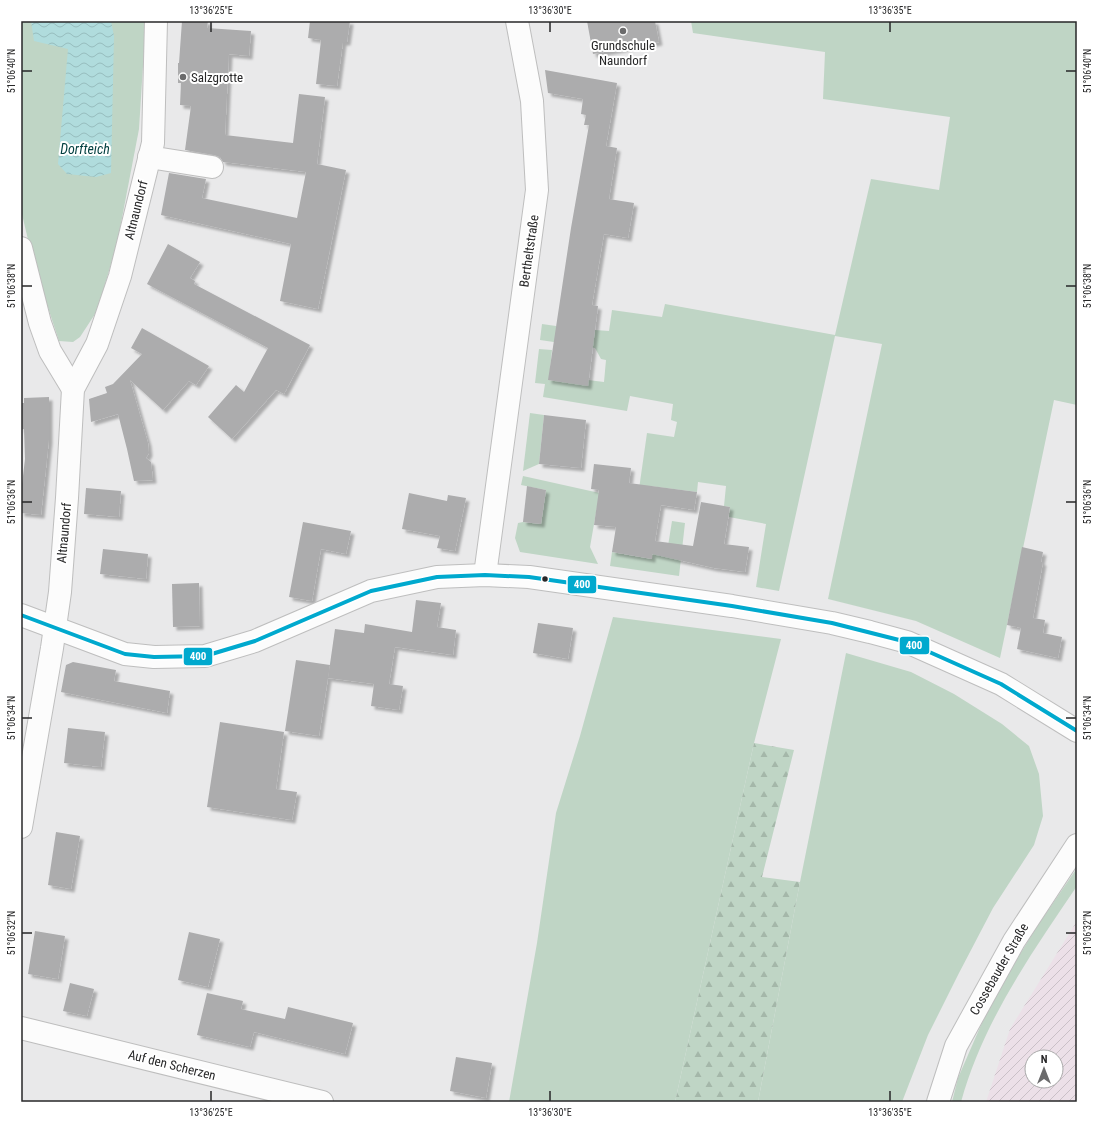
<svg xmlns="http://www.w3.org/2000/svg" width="1098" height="1123" font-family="'Roboto Condensed',sans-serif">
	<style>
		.industrial { fill: url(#industrial-furrows); fill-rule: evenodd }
		.green { fill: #bfd5c5 }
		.forest { fill: url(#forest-firs) }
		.water { fill: url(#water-waves) }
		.building { fill: #acacad; filter: url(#shadow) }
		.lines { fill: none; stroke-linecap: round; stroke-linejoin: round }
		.minor-casing { stroke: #bebebe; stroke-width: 24 }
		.minor { stroke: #fcfcfc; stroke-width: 22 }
		.bus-1-casing { stroke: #fff; stroke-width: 7 }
		.bus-1 { stroke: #00a9ce; stroke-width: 4 }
		.ticks { fill: none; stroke: #272728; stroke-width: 1.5 }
		.poi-dot { fill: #6b6b6c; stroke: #fff; stroke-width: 1.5 }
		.bus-dot { fill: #272728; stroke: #fff; stroke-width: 1.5 }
		.labels { text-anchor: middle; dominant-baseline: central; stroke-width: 4; stroke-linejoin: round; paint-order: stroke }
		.poi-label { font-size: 13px; fill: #272728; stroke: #fff }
		.street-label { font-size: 13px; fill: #272728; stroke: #fff }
		.water-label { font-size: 14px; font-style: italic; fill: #003e3f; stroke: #fff }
		.line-badge { stroke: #fff; stroke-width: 1.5 }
		.badge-label { font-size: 11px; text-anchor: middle; font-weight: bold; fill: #fff }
		.neatline { fill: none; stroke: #272728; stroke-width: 1.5 }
		.ticks-label { font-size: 10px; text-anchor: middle; fill: #272728 }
	</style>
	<defs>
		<pattern id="industrial-furrows" width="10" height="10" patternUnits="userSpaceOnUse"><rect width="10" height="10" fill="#ece0e8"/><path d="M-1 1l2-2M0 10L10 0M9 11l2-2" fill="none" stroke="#cac0c7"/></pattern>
		<pattern id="forest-firs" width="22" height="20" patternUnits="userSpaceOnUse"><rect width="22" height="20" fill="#bfd5c5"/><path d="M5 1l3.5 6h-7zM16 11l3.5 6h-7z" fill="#a4b7a9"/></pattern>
		<pattern id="water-waves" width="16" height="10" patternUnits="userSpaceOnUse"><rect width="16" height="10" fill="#b0dcdd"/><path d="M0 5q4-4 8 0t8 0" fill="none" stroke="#97bdbe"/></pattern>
		<filter id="shadow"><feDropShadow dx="3.5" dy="3.5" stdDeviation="1" flood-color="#0004"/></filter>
	</defs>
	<rect width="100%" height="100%" fill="#e9e9ea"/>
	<!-- industrial -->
	<path class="industrial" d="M1077,921V1102H986L1010,1029ZM1032,1057H1056V1081H1032Z"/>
	<!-- green -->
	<g class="green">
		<polygon points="21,21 144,21 145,34 139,129 117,244 97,311 80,337 73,342 59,341 34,265 21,210"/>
		<polygon points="691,21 1077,21 1077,405 1054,400 1000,658 916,621 828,599 882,344 835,336 779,591 756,587 766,524 729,517 730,507 724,506 726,486 698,482 697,492 650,486 639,489 647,433 674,437 677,422 671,420 673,404 630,396 627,411 543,397 545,384 535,383 539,349 552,350 549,380 588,385 588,380 604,382 606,360 601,359 595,348 540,340 542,324 556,326 556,332 594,337 595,330 609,331 612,310 662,317 665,304 835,335 871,179 939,190 950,117 823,99 825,52 693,33"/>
		<polygon points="530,413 544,415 539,464 523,471"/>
		<polygon points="523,476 613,496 598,501 590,547 598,564 520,552 515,538 518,523 523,522 541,524 546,490 521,485"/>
		<polygon points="672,521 685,523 679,576 610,566 612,552 652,559 654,544 668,546"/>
		<polygon points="613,617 781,639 754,743 675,1102 509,1102 537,943 556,813 580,736"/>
		<polygon points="846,653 911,672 954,694 1002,724 1029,746 1039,774 1043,816 1034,845 993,908 959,973 928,1035 902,1102 758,1102 800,882"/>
		<path d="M1077,868V886C1031,954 983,1022 961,1102H952L958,1078L981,1025L1003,982L1036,928Z"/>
	</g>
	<!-- forest -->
	<polygon class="forest" points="754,743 794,750 762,877 800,882 758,1102 675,1102"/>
	<!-- water -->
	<polygon class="water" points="31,21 111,21 114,36 111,173 96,177 67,174 58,164 68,49 34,41"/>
	<!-- building -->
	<g class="building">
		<polygon points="182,21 208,21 207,28 251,31 249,56 229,54 225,135 293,143 299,94 325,97 317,164 346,170 318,309 280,301 291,244 161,215 169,173 206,179 202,198 297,218 306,172 223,162 220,157 214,155 185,150 191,106 180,105 181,83 178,83 178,63 179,63"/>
		<polygon points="310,21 350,21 347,42 343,42 337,86 316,84 321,40 308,38"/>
		<polygon points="587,21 655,21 659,42 593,54"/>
		<polygon points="545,70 617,83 606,146 617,148 609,199 634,203 628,238 604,234 592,305 598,306 588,386 548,380 571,228 589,125 584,125 586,115 581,114 583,99 548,93"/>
		<polygon points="168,244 200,262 190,278 195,281 194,284 310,345 284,394 276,390 232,439 208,417 236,385 244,392 268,348 147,284"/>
		<polygon points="142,328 209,366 196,385 189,381 163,410 130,380 148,443 149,453 146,458 151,462 153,480 134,481 127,449 118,414 91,422 89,399 107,393 105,387 113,384 142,354 131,348"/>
		<polygon points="49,397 49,440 41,515 21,513 21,493 25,459 24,429 21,430 21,403 24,403 24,398"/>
		<polygon points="544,415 586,420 581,468 539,464"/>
		<polygon points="594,464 631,468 629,483 697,492 694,510 661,505 655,541 693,546 701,502 730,507 724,544 749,547 745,572 714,568 652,554 652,559 612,552 616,527 594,525 599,490 591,489"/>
		<polygon points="527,486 546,490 541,524 523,522"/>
		<polygon points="86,488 121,491 119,517 84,514"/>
		<polygon points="409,493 447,501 448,495 466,498 455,551 437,548 440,536 402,529"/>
		<polygon points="303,522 351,531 346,554 321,549 312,601 289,597"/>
		<polygon points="1022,547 1043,552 1041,562 1043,562 1033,618 1045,620 1043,633 1062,637 1058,658 1017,649 1021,628 1007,625"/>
		<polygon points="103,549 148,554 146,579 100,574"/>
		<polygon points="199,583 200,626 173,627 172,584"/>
		<polygon points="416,600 441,603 437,627 456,630 453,655 395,647 389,684 403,686 399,710 371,706 374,684 328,678 335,629 364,633 365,624 412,632"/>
		<polygon points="538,623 573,628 568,659 533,653"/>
		<polygon points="296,660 330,665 319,736 285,731"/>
		<polygon points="73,662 116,670 114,681 170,691 167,713 61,692 66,665"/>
		<polygon points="220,722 284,732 276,789 297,792 292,820 207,807"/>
		<polygon points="68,728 105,732 101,767 64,763"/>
		<polygon points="56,832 80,836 71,889 48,885"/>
		<polygon points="35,931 65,936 58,979 28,974"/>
		<polygon points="189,932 220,939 208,987 178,980"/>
		<polygon points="70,983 94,989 87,1016 63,1011"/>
		<polygon points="207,993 243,1001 241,1009 285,1019 288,1007 353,1023 345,1054 254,1032 250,1047 197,1035"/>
		<polygon points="456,1057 492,1063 486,1098 450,1091"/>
	</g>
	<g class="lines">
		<!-- minor casing -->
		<g class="minor-casing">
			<g id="minor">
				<polyline points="149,157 212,167"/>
				<polyline points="21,248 40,323 50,351 73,389"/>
				<polyline points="485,575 537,190 532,101 517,21"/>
				<polyline points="21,615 125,654 154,657 205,656 255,641 371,591 437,577 485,575 529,577 732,606 832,623 870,632 907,642 1001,684 1077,731"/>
				<polyline points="21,827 52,648 60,592 67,498 73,389 97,344 120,276 153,143 156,21"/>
				<polyline points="21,1028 322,1102"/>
				<polyline points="938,1102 956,1046 1014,941 1077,845"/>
			</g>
		</g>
		<!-- minor -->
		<use href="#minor" class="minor"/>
		<!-- bus-1 casing -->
		<g class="bus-1-casing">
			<polyline id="bus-1" points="21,615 125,654 154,657 205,656 255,641 371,591 437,577 485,575 529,577 732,606 832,623 907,642 1001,684 1077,731"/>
		</g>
		<!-- bus-1 -->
		<use href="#bus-1" class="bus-1"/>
	</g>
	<!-- ticks -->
	<path class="ticks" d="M211,22V32M550,22V32M890,22V32M22,71H32M1066,71H1076M22,286H32M1066,286H1076M22,502H32M1066,502H1076M22,718H32M1066,718H1076M22,933H32M1066,933H1076M211,1091V1101M550,1091V1101M890,1091V1101"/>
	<!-- markers -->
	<g class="poi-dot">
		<circle cx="623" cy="31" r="4"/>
		<circle cx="183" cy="77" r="4"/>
	</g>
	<circle class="bus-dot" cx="545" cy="579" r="3.5"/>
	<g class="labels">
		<!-- poi labels -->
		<g class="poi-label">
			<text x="623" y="45">Grundschule<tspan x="623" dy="15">Naundorf</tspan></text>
			<text x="191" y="77" text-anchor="start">Salzgrotte</text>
		</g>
		<!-- street labels -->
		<g class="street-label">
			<text transform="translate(136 210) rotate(-76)">Altnaundorf</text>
			<text transform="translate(529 251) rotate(-82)">Bertheltstraße</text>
			<text transform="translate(64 533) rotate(-85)">Altnaundorf</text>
			<text transform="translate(999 969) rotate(-60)">Cossebauder Straße</text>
			<text transform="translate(172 1065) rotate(14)">Auf den Scherzen</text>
		</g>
		<!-- water labels -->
		<g class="water-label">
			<text x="85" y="149">Dorfteich</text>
		</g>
	</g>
	<g class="line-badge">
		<rect x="567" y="575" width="30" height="19" rx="4" fill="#00a9ce"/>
		<rect x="899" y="636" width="31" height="19" rx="4" fill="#00a9ce"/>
		<rect x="183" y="647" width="30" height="19" rx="4" fill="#00a9ce"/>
	</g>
	<g class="badge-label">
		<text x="582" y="588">400</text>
		<text x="914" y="649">400</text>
		<text x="198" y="660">400</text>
	</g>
	<!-- border -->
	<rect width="1098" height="1123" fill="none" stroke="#ffffff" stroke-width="44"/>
	<!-- north arrow -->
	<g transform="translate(1044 1069)"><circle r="19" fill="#ffffff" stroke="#a9a9a9"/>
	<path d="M0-3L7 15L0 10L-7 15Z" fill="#6b6b6c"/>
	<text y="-6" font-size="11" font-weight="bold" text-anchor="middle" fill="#272728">N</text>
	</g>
	<rect x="22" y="22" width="1054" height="1079" class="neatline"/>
	<g class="ticks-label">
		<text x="211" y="14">13°36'25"E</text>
		<text x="550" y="14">13°36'30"E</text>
		<text x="890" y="14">13°36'35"E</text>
		<text transform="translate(11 71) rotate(-90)" y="4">51°06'40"N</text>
		<text transform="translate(1087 71) rotate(-90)" y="4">51°06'40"N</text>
		<text transform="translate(11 286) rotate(-90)" y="4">51°06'38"N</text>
		<text transform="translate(1087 286) rotate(-90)" y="4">51°06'38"N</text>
		<text transform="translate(11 502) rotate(-90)" y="4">51°06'36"N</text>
		<text transform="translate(1087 502) rotate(-90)" y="4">51°06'36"N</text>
		<text transform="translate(11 718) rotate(-90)" y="4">51°06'34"N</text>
		<text transform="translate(1087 718) rotate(-90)" y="4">51°06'34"N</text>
		<text transform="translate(11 933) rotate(-90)" y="4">51°06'32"N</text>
		<text transform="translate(1087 933) rotate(-90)" y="4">51°06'32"N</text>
		<text x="211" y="1116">13°36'25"E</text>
		<text x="550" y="1116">13°36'30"E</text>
		<text x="890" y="1116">13°36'35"E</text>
	</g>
</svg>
